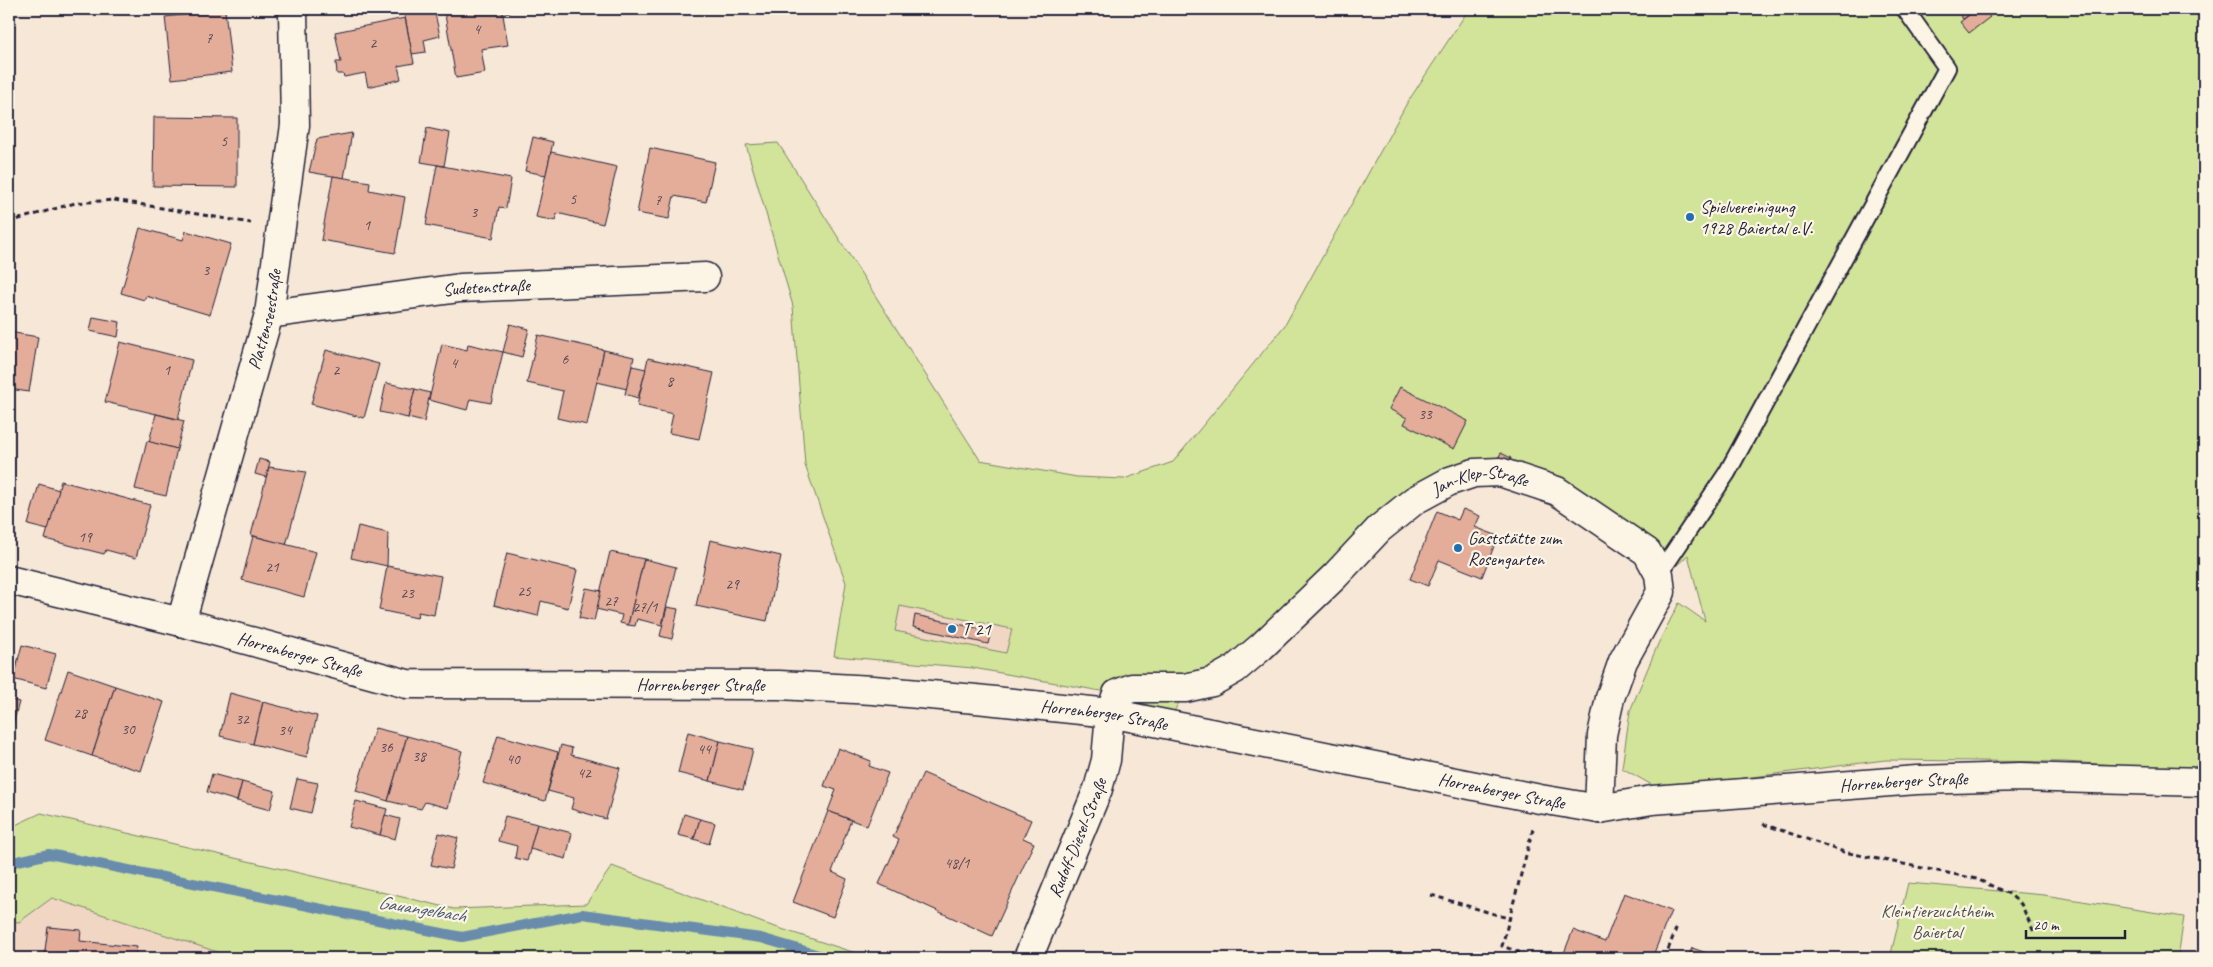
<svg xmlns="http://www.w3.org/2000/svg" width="2213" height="967" font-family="Caveat,sans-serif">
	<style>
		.built { fill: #f1d6c4 }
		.green { fill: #d2e499; stroke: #7a836a; fill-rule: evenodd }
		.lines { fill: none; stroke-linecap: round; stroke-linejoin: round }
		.stream { stroke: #698cac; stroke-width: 10 }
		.building { fill: #e4ad9a; stroke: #22223b }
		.service-casing { stroke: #22223b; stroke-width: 20 }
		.minor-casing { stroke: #22223b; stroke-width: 31 }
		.tertiary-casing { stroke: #22223b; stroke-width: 31 }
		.secondary-casing { stroke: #22223b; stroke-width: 31 }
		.path { stroke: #22223b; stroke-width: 3; stroke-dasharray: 5 4; stroke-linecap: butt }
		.service { stroke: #fcf5e5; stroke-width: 16 }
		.minor { stroke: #fcf5e5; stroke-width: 28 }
		.tertiary { stroke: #fcf5e5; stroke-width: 28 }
		.secondary { stroke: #fcf5e5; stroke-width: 28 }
		.poi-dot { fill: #1f6fb2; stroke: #fcf5e5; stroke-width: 2 }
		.labels { text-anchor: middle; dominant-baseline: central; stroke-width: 4.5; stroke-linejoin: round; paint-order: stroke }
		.number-label { font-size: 15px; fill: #524553 }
		.poi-label { font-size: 18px; fill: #22223b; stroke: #fcf5e5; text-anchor: start }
		.street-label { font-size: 18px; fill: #22223b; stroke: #fcf5e5 }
		.park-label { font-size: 18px; fill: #4e5252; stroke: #fcf5e5 }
		.water-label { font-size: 19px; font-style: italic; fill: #455774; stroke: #fcf5e5 }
	</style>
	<rect width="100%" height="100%" fill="#f7e7d6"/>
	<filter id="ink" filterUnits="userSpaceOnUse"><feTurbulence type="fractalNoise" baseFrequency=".02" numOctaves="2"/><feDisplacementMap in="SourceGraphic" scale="10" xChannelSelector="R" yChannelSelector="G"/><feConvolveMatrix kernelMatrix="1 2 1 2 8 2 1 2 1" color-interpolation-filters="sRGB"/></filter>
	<g filter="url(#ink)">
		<!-- built -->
		<g class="built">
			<polygon points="900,606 1012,629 1006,654 895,631"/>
			<polygon points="52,898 236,958 9,958 9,921 19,922"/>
		</g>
		<!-- green -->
		<g class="green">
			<path d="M1469,9H2204V770L2065,762L1885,760L1659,789L1622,768L1630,711L1658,644L1679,603L1705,621L1688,555L1674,568L1660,550L1500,472L1452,486L1185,692L1173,713L1106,692L973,668L834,656L846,583L805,465L793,306L746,145L778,143L980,460L1077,477L1124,479L1173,462L1285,325L1407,103ZM900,606L1012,629L1006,653L895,631Z"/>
			<polygon points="41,813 454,909 586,904 612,866 763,923 871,958 236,958 52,898 19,922 9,921 9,828"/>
			<polygon points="1908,883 2044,895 2184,917 2178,958 1890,958"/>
		</g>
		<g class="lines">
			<!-- stream -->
			<polyline class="stream" points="9,863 49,854 462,937 582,914 761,938 829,958"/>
		</g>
		<!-- building -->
		<g class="building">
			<polygon points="417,9 434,9 440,36 424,40 426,52 412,54 404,11"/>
			<polygon points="444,9 502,9 508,45 481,49 485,73 456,78"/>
			<polygon points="502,9 520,9 520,10 503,13"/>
			<polygon points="1955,9 1977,9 1963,19"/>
			<polygon points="1977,9 1984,9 1990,17 1969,33 1960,22"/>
			<polygon points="225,10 232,72 172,79 165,17"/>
			<polygon points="405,18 414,63 398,66 401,79 368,87 365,73 344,77 343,74 337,74 336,62 341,62 335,32"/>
			<polygon points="154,117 237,118 237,187 153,186"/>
			<polygon points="427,128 450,133 444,166 421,162"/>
			<polygon points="352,133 344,178 309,172 317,139"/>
			<polygon points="533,137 553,142 546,175 525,171"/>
			<polygon points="650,148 715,162 706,202 674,196 669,219 637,213"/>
			<polygon points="551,152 617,167 603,224 557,213 556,221 536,217"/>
			<polygon points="437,165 511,179 506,208 499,207 493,238 426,225"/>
			<polygon points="333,176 370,182 369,190 405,197 395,253 321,240"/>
			<polygon points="140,228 183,240 186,231 231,244 210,315 146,296 144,300 121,293"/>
			<polygon points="93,317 120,322 118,337 90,331"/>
			<polygon points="510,324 529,329 522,357 503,352"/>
			<polygon points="9,332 38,337 29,392 9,389"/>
			<polygon points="538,335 604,350 587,425 557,418 563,391 527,383"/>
			<polygon points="120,342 192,360 178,419 105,402"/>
			<polygon points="442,344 467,350 468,344 503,352 491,403 470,399 467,410 429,400"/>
			<polygon points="326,350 379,364 364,418 311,404"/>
			<polygon points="604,350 634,357 627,389 597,382"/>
			<polygon points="648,358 714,373 699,439 669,433 673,414 637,406"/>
			<polygon points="632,366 646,369 638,398 625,394"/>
			<polygon points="386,383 415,389 408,418 380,412"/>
			<polygon points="1400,387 1468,421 1454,449 1404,424 1407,418 1389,409"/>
			<polygon points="415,389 430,393 424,422 408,418"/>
			<polygon points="156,414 184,421 177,449 149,442"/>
			<polygon points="147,441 177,449 166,496 135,489"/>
			<polygon points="1501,453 1511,458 1506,467 1496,461"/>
			<polygon points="259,459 270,462 266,477 255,474"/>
			<polygon points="269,467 306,472 286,545 251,535"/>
			<polygon points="61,481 150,505 136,558 106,550 104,554 45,539"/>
			<polygon points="39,484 59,490 48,530 28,525"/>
			<polygon points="1463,509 1480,516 1475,527 1498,536 1482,577 1439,560 1428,586 1410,579 1437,511 1458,520"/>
			<polygon points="358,526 388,533 387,566 351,558"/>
			<polygon points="253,536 316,552 304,597 242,580"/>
			<polygon points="710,540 781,556 767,621 696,606"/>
			<polygon points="610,552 644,559 628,625 620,623 622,615 596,609"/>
			<polygon points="507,553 577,570 568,608 541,601 538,616 494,605"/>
			<polygon points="644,559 676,567 662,625 637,619 635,626 628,625"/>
			<polygon points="387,566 441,576 434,615 418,612 417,618 379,610"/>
			<polygon points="586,588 601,591 594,621 579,618"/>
			<polygon points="667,607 678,609 672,639 660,636"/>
			<polygon points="915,615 991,631 988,644 913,627"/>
			<polygon points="22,645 56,654 46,688 13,679"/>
			<polygon points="9,659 18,662 9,695"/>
			<polygon points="68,670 115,686 92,756 45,740"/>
			<polygon points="115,686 164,702 141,771 92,756"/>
			<polygon points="230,693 263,702 253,744 220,736"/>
			<polygon points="9,699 19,702 9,739"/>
			<polygon points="263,702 317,716 307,757 253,744"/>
			<polygon points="375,728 407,736 388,801 356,791"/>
			<polygon points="688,732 720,741 710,781 678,773"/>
			<polygon points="498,735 558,752 545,801 483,783"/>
			<polygon points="407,736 462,751 448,808 425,802 421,809 388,801"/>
			<polygon points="720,741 753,749 743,790 710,781"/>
			<polygon points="561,745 572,748 571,755 620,768 606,819 571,809 574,798 548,791"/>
			<polygon points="838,748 871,761 869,766 888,773 867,826 828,811 836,790 824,786"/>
			<polygon points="923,773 1031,820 1023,838 1034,843 992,936 879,884 899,840 893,837"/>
			<polygon points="212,774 242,782 237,801 207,792"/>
			<polygon points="297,779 318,783 311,813 290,808"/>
			<polygon points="242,782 275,791 270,810 237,801"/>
			<polygon points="356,801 387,809 380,835 349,827"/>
			<polygon points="828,811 851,820 832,872 847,879 833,917 793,902"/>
			<polygon points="684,814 700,819 694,839 678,835"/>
			<polygon points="385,815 400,819 395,839 380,835"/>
			<polygon points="505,816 537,824 527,861 515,858 517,846 498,841"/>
			<polygon points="700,819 715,823 709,844 694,839"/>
			<polygon points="537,824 572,833 566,859 530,849"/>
			<polygon points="439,833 458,838 451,869 431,865"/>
			<polygon points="1624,893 1671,911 1652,958 1562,958 1573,930 1605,942"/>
			<polygon points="48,927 81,930 80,941 137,947 135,958 44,958"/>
			<polygon points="1692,948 1721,958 1688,958"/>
		</g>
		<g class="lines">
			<!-- service casing -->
			<g class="service-casing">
				<polyline id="service" points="1659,574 1727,473 1947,68 1905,9"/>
			</g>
			<!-- minor casing -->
			<g class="minor-casing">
				<g id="minor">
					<path id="s1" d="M269,314L460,288L705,277"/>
					<path id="s2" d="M181,622L269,314L295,125L293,9"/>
					<path id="s3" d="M1028,958L1098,789L1106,760L1110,713L1117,694L1132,688H1185L1212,682L1235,669L1261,647L1335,576L1379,529L1415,500L1450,481L1474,473L1500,472L1557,491L1647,552L1659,574L1661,592L1623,661L1610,698L1602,735L1599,809"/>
				</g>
			</g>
			<!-- tertiary casing -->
			<g class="tertiary-casing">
				<g id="tertiary">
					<path id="s4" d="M9,580L181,622L407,684L779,685L873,690L976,699L1110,713L1540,799L1599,809"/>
				</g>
			</g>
			<!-- secondary casing -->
			<g class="secondary-casing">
				<g id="secondary">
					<path id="s5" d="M1599,809L1652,800L1917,780L2020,777L2204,782"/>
				</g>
			</g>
			<!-- path -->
			<g class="path">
				<polyline points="9,222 75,203 114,200 251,223"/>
				<polyline points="1763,824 1844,852 1977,879 2009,894 2021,904 2034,932"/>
				<polyline points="1533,829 1502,946 1535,958"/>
				<polyline points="1431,895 1511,919"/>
				<polyline points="1665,958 1677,926"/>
			</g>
			<!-- service -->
			<use href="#service" class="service"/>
			<!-- minor -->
			<use href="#minor" class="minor"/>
			<!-- tertiary -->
			<use href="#tertiary" class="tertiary"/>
			<!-- secondary -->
			<use href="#secondary" class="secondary"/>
		</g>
	</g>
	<!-- markers -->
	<g class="poi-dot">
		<circle cx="1690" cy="217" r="5"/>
		<circle cx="1458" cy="548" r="5"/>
		<circle cx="952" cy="629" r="5"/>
	</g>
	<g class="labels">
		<!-- number labels -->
		<g class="number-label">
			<text x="477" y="29">4</text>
			<text x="209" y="38">7</text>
			<text x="373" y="43">2</text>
			<text x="224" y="141">5</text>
			<text x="573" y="199">5</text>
			<text x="658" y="200">7</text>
			<text x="474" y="212">3</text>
			<text x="367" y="225">1</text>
			<text x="206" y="270">3</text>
			<text x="565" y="359">6</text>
			<text x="454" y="363">4</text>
			<text x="167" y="370">1</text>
			<text x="336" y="370">2</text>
			<text x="670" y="381">8</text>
			<text x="1425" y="414">33</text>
			<text x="85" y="537">19</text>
			<text x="272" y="567">21</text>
			<text x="732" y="584">29</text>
			<text x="524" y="591">25</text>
			<text x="407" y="593">23</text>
			<text x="611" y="601">27</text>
			<text x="645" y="607">27/1</text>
			<text x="80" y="713">28</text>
			<text x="242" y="719">32</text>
			<text x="128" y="729">30</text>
			<text x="285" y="730">34</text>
			<text x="386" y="747">36</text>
			<text x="704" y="749">44</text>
			<text x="419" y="756">38</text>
			<text x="513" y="759">40</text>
			<text x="584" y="773">42</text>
			<text x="957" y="863">48/1</text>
		</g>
		<!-- poi labels -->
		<g class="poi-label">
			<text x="1700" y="207">Spielvereinigung<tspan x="1700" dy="21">1928 Baiertal e.V.</tspan></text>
			<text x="1468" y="538">Gaststätte zum<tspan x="1468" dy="21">Rosengarten</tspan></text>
			<text x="962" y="629">T 21</text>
		</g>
		<!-- street labels -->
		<g class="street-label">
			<text stroke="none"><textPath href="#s1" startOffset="219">Sudetenstraße</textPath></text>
			<text stroke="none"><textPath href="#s2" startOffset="314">Plattenseestraße</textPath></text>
			<text stroke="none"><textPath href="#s3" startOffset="721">Jan-Klep-Straße</textPath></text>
			<text stroke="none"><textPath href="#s4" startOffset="300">Horrenberger Straße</textPath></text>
			<text stroke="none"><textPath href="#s4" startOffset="705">Horrenberger Straße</textPath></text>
			<text stroke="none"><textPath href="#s4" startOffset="1110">Horrenberger Straße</textPath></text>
			<text stroke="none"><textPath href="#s5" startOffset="306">Horrenberger Straße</textPath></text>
			<text stroke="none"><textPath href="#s4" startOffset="1515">Horrenberger Straße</textPath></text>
			<text stroke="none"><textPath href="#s3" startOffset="130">Rudolf-Diesel-Straße</textPath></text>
		</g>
		<!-- park labels -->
		<g class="park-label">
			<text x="1937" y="911">Kleintierzuchtheim<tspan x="1937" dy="21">Baiertal</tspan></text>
		</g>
		<!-- water labels -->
		<g class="water-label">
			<text transform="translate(422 909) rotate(9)">Gauangelbach</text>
		</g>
	</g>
	<!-- margin -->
	<rect width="2213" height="967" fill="none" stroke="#fcf5e5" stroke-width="30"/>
	<rect x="15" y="15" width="2183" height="937" fill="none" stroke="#22223b" stroke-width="2" filter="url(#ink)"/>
	<!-- scale -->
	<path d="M2026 930v8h99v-8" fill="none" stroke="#22223b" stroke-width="2.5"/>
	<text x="2033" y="930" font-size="15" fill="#22223b" stroke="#fcf5e5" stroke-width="4" paint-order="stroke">20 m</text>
</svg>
